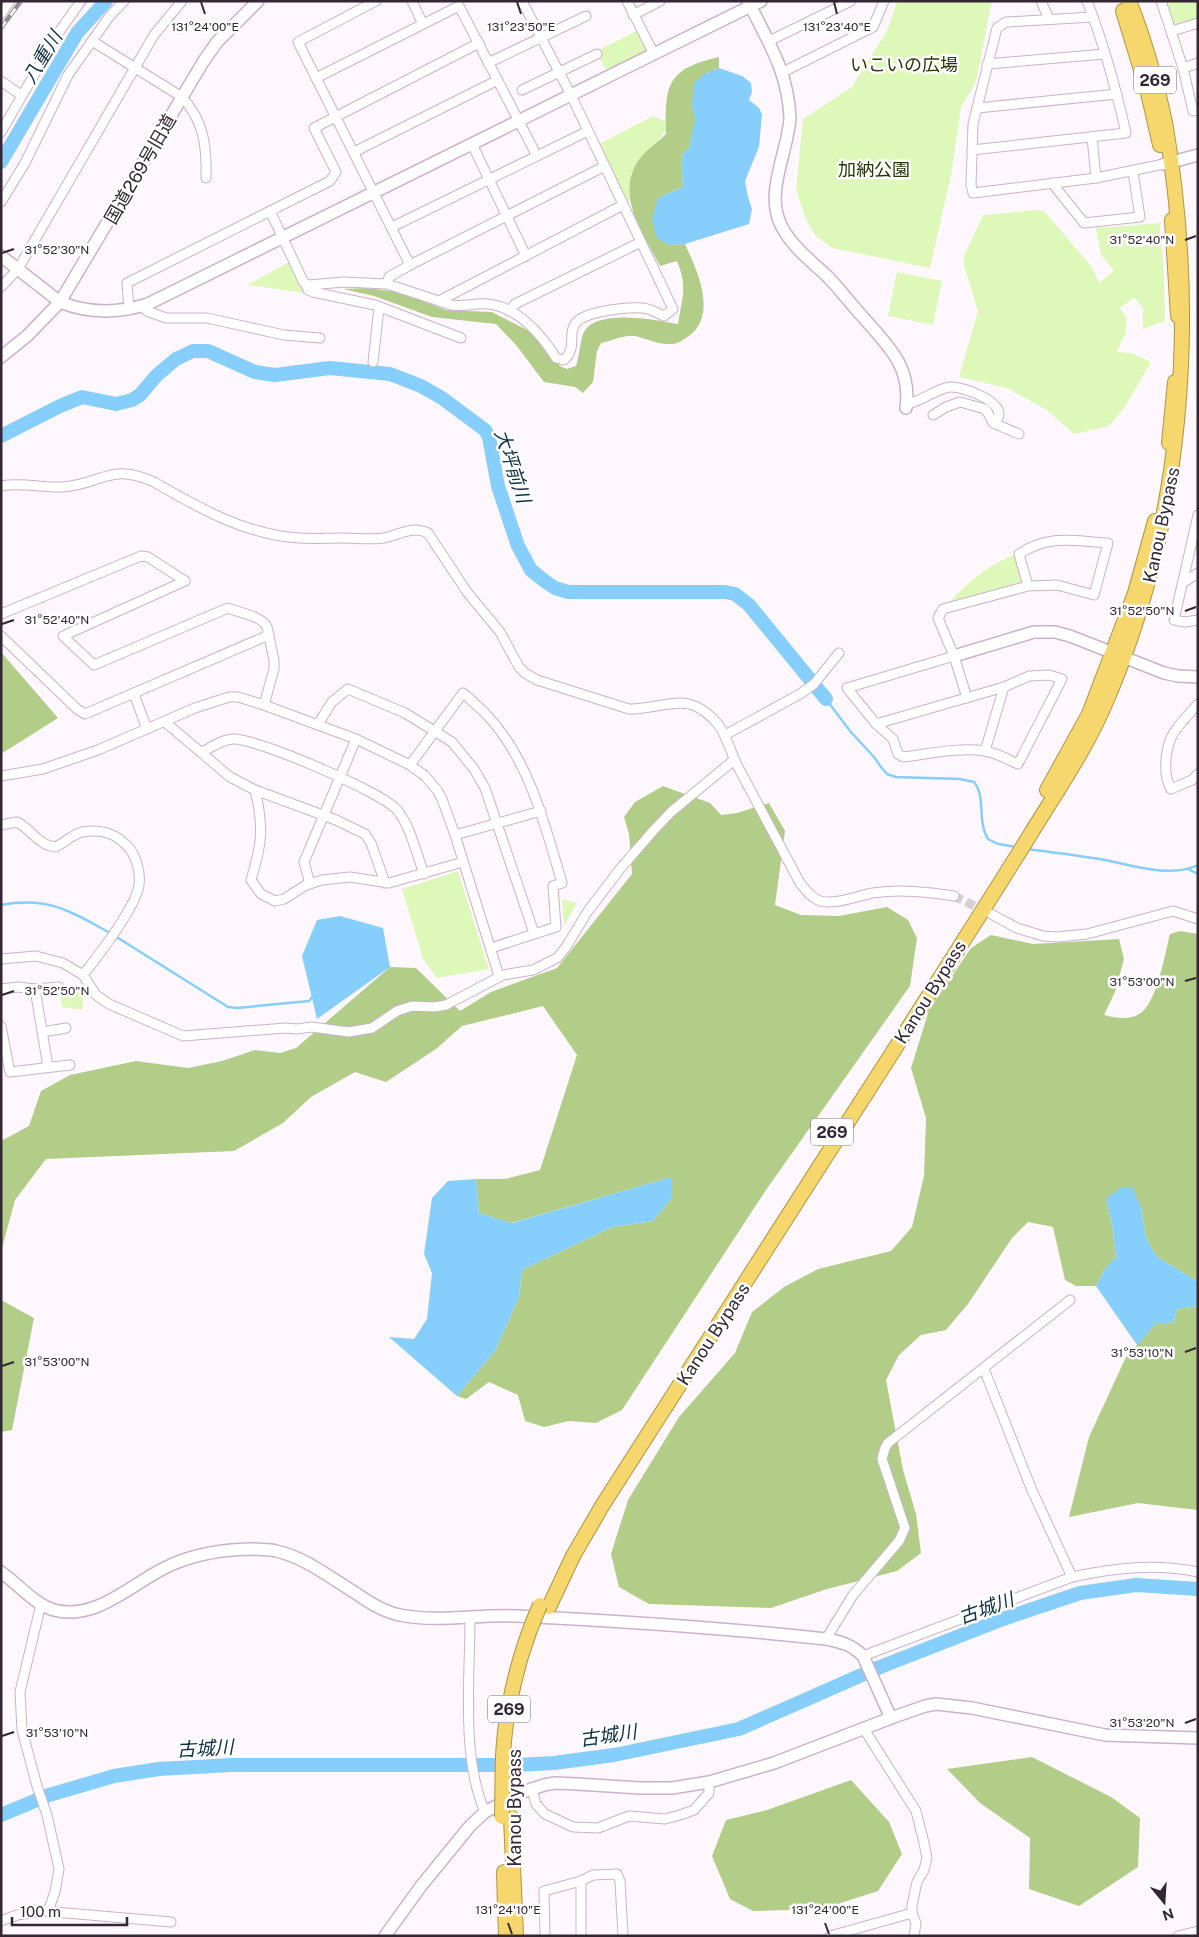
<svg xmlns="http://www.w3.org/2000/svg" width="1199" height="1937" font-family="'Public Sans','Noto Sans JP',sans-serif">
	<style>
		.green { fill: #ddf8b8 }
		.forest { fill: #b1cd88 }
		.water { fill: #86cefc }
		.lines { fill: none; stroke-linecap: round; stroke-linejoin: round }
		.stream { stroke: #86cefc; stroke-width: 2.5 }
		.river { stroke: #86cefc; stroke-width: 14 }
		.minor-tunnel { stroke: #d5ced5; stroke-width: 9; stroke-dasharray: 9 4.5; stroke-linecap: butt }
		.minor-casing { stroke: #ccb1cb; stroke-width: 11 }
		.tertiary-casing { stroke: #ccb1cb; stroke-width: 14 }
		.trunk-casing { stroke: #b09341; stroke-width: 16 }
		.minor { stroke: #fff; stroke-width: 9 }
		.tertiary { stroke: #fff; stroke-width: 11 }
		.trunk { stroke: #f6d76e; stroke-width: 14 }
		.rail-casing { stroke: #958d95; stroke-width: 4.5 }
		.rail { stroke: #fff; stroke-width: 2.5; stroke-dasharray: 8; stroke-linecap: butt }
		.trunk-bridge-casing { stroke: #b09341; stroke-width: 16; stroke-linecap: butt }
		.trunk-bridge { stroke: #f6d76e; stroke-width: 14 }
		.ticks { fill: none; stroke: #322732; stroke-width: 2 }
		.labels { text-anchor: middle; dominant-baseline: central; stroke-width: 5; stroke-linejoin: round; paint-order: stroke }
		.shield { fill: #fff; stroke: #706870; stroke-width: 1 }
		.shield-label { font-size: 16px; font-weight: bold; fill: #322732 }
		.park-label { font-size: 18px; fill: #283805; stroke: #fff }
		.street-label { font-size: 18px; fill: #322732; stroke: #fff }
		.water-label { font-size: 19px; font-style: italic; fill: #103043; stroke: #fff }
		.ticks-label { font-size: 12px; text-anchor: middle; fill: #322732; stroke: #fff; stroke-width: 5; stroke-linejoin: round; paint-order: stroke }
	</style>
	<rect width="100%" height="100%" fill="#fef8fe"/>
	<!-- green -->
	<g class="green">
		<polygon points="897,1 992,1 976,82 961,107 951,176 930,268 832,248 815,235 806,219 796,190 803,119 852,87 888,29"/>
		<polygon points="1167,1 1198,1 1198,18 1177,25 1174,24"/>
		<polygon points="637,31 647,51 646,54 610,70 604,67 599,57 602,48"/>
		<polygon points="653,116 670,123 648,156 636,197 628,202 599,144"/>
		<polygon points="1036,210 1044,211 1092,267 1099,283 1114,271 1101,255 1096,228 1160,223 1164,277 1165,321 1143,329 1143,308 1134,297 1120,308 1127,319 1125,334 1117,352 1131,353 1151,362 1125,407 1109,426 1074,434 1047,410 1007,388 959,377 978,311 964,266 964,256 983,215"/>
		<polygon points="291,261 305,293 247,285"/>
		<polygon points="897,272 942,281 933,325 888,316"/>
		<path d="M1015,555L1022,580L1021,584L945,606C966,586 986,564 1015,555Z"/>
		<polygon points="458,871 489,969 437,978 423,959 402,889"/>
		<polygon points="562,899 577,903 564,926"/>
		<path d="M83,981L85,988L82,1010L62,1007L58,984C67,986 77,989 83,981Z"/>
	</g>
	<!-- forest -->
	<g class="forest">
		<path d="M719,57V68L706,73L692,105L696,119L689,149L683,153C680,164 683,176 683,187L658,198L669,245L685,244C697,270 718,314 689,336C684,339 678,344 672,344C658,345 648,339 635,336C625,334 611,341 601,343L597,351L593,382L583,393L575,387L544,382L516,345L496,324L432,317L374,296L343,289L366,288L399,292L446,310L492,312L529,331L560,366L567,369L576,366C579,358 581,337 584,332C597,308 657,320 678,324C682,297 688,288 677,261L660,266C644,235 617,199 636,164C642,153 657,143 666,134C665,84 667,69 719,57Z"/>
		<polygon points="1,652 58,718 1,754"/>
		<polygon points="663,786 710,803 721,815 737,813 769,803 785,831 775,905 801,915 839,916 887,907 908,920 917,938 910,986 766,1190 622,1410 596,1423 569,1421 544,1427 525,1421 518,1395 489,1382 466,1399 457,1396 495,1351 519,1297 522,1270 612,1227 653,1221 672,1198 672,1177 511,1223 479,1213 476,1179 505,1179 540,1170 577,1055 543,1006 462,1026 436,1049 386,1082 355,1072 311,1097 283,1123 234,1151 46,1159 15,1200 1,1252 1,1141 29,1126 41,1091 70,1075 136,1061 188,1068 222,1061 255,1050 280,1053 296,1048 390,967 416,968 460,1011 491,992 557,968 632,874 629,834 624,817 635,802"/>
		<path d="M1180,931L1198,934V1282L1156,1256L1146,1238L1141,1207L1106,1199L1112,1224L1116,1257L1105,1269L1096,1286H1076L1065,1280L1053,1227L1028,1222L1012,1238L968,1304L946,1330L921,1335L899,1355L886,1380L903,1470L916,1514L921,1553L897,1571L827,1589L771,1608L649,1604L619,1587L611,1554L628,1500L679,1417L735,1353L752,1312L784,1287L818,1269L891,1251L912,1227L924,1176L926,1118L911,1068L929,1010L971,948L991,935L1033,944L1119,939L1124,959L1115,992L1104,1015C1115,1018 1131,1021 1142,1012C1157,1000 1165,954 1170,934Z"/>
		<polygon points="1,1300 34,1318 12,1430 1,1432"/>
		<polygon points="1198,1306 1198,1510 1138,1503 1069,1517 1089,1437 1126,1357 1156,1324 1174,1322 1177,1309"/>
		<polygon points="1032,1757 1111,1797 1140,1818 1138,1867 1079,1906 1029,1889 1030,1838 980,1803 947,1769"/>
		<polygon points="851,1780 889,1822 902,1854 878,1891 822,1909 753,1911 730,1899 712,1856 726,1820 767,1810"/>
	</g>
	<!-- water -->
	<g class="water">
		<path d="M719,68L742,76L751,83L752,92L749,100L759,108L762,114L759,147L745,181L748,197L752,209L749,224L685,244L669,245L657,238L652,219L658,198L683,187C683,176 680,164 683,153L689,149L695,119L692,105L694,83L706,73Z"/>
		<polygon points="340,916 383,928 390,967 317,1019 302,956 317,920"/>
		<polygon points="672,1177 672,1198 653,1221 612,1227 522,1270 519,1297 495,1351 457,1396 389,1337 414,1339 427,1319 432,1273 424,1254 432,1198 448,1181 476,1179 479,1213 512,1223"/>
		<polygon points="1132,1187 1141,1207 1146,1238 1156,1256 1198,1282 1198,1306 1177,1309 1174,1322 1156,1324 1137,1345 1096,1286 1105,1269 1116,1257 1112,1224 1106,1199 1120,1188"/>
	</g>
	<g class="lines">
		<!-- stream -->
		<g class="stream">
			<path d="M826,699L850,731L874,757L881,767L887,774L896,777L960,779L974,782C986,796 977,822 988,839L998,844L1017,847"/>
			<path d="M1027,849C1051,852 1076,855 1100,859C1128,864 1170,879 1198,865"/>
			<polyline points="1188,869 1198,874"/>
			<path d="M1,905C48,896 72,912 110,933"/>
			<polyline points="115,936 228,1007 237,1008 309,1001 313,996"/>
		</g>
		<!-- river -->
		<g class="river">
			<polyline points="1,162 77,33 106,1"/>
			<polyline points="1,436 60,406 82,397 116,404 132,400 140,395 156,376 176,359 193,351 208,351 255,372 275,375 330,368 390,374 421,386 442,398 485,430 489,437 498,486 518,546 531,570 546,582 555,588 568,592 725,592 735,594 749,605 826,699"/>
			<polyline points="1,1815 49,1795 114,1776 159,1769 231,1765 517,1765 554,1763 614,1755 739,1729 880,1667 1003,1619 1080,1593 1136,1585 1198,1589"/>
		</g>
		<!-- minor-tunnel -->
		<polyline class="minor-tunnel" points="954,896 987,912"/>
		<!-- minor casing -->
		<g class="minor-casing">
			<g id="minor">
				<polyline points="376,1 298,42 410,265"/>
				<polyline points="412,1 423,24"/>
				<polyline points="627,1 654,54"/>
				<polyline points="1041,1 1049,19"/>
				<polyline points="1161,1 1183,68 1193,111 1198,110"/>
				<polyline points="1,14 10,1"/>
				<polyline points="633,15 660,1"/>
				<polyline points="1093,17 1006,22 997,28 973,124 971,185 973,193 1096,178 1164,164"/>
				<polyline points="1172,31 1198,23"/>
				<path d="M92,41L182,97C204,121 207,147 206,178"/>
				<polyline points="769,41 851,1"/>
				<polyline points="488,63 586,16"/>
				<polyline points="987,64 1105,54"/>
				<polyline points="1183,68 1198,63"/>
				<polyline points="783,72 873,27 884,1"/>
				<polyline points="316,78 459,6 537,156"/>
				<polyline points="1,81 21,95"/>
				<polyline points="522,90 597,54"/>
				<polyline points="977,108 1117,94"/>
				<polyline points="1,132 59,32 81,1"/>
				<polyline points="1092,137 1096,178"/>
				<polyline points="472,144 526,256"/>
				<path d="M972,150L1126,133C1116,89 1104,44 1087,1"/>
				<polyline points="354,152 498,80"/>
				<polyline points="1052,183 1084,223 1140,217 1133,172"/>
				<polyline points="1,202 25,163 68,75 109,17 124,1"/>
				<path d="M270,211L304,283L309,285L344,282L387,284L451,305C463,307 475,303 487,304C517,306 542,335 556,358L564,360C578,347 567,335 575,324C583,311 628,307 642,308C649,308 657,313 664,316L673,309L571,95L522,1"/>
				<polyline points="392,227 588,131"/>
				<polyline points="306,284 308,290 313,292 375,305 461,338"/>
				<polyline points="387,284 389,277 410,265 605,166"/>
				<polyline points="1,287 18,269 154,35 182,1"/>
				<polyline points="439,301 623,205"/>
				<polyline points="142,306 147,311 166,318 207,318 284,335 320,338"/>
				<polyline points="129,310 127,283 330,181 336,172 314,128 479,43"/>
				<polyline points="509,311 515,304 641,242"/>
				<polyline points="373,362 379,308"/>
				<path d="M907,404C923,401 935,389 950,387C963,386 1009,403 997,420L992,419"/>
				<polyline points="933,415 946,407 960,402 985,409 988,413 993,423 1019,434"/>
				<path d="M1,486C22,482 42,488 63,487C103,484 110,462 154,482C199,508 246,535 299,538C313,539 327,538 341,538C355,538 370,540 384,538C399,535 412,525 428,533L467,592L500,632L519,667L525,673L537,680L629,709C648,710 672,700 689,704C700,707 710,715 717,723C727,735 730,751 737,765C758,804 779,844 800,883C806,890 811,898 820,901C837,905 856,896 873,893C900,889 927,892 954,896"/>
				<polyline points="1198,515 1174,620 1185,622 1198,620"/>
				<path d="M185,581L63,636L94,665L228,608C240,613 262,616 267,627L274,660V669L264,705"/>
				<polyline points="1184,582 1198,573"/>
				<polyline points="1,614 141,556 148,557 185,581"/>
				<polyline points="1,636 77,709 85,714 269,635"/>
				<polyline points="134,694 147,729"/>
				<path d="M967,698L954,656L938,618L943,609L1028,586L1057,585L1094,595L1108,543C1073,541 1050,534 1019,554L1028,586"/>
				<path d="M1198,704C1190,713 1175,728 1171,738C1165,752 1163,776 1171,789L1192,780L1198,774"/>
				<polyline points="165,722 230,777 255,790 336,820 365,834 371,843 385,883"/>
				<polyline points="318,724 332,702 348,689 405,713 452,742 474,769 485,788 534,933"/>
				<path d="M876,724L1004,687L1029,676L1049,675L1062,679L1018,764C1007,759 997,753 985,751C959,747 929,754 903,757L898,754L893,739L876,724L847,688L954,656"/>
				<polyline points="725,735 800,694 814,684 839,653"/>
				<polyline points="985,751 1004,687"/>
				<path d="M202,752C212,747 223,739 234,739C258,739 382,792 397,810C410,825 417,855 424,874"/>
				<path d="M410,765L463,693C471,700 479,707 486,714C529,759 545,825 562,883L553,886L556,927L491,948"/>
				<polyline points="1,776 43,769 98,750 195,708 229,697 238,697 264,705 356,739 410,765 425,776 437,790 442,799 455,835 499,976"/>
				<path d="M255,790C264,827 262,844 251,880L261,894L275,901L284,899L306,885L322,880L350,877L389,883L463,862"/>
				<path d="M1,825L17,822C31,829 38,845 55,847C65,843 71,835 82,832C97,829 113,832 124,843C135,851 141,871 139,885C136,907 98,956 83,975"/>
				<polyline points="455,835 541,811"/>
				<polyline points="310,884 304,862 356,739"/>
				<polyline points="991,914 1017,928 1043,936 1057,937 1087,934 1173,911 1198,919"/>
				<polyline points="1,959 36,956 63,963 83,975 96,995 109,1004 183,1036 286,1028 297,1029 311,1027 349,1032 372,1028 397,1011 412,1006 434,1007 446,1005 503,975 533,970 557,958 566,947 588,911 620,869 653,831 671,812 734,760"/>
				<polyline points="1,989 18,987 35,989 48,1067"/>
				<polyline points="35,989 59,987"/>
				<polyline points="1,1026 10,1072 70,1065"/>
				<polyline points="43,1032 66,1028"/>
				<polyline points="984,1369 1031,1488 1072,1577"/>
				<polyline points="41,1604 20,1692 22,1730 37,1786 47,1815 59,1869 55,1892 48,1911"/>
				<path d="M470,1618C470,1677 461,1758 485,1812"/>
				<polyline points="826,1639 853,1595 899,1541 905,1528 882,1459 885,1448 888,1443 1070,1300"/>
				<path d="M863,1656L1072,1577C1114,1568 1155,1563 1198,1572"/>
				<polyline points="864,1729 916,1811 924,1843 927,1858 924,1870 917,1882 912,1905 912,1913 916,1923 914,1936"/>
				<polyline points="532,1789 536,1804 545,1814 573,1827 598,1828 629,1816 665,1819 680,1815 694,1810 709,1793 709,1782"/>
				<polyline points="1,1921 17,1915 43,1911 171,1922"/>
				<polyline points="545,1936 544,1891 581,1881 593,1875 617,1874 620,1881 623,1936"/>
				<polyline points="581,1936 581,1881"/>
				<polyline points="830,1936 912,1913"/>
				<polyline points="1178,1936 1198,1931"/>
			</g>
		</g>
		<!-- tertiary casing -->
		<g class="tertiary-casing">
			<g id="tertiary">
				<path d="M748,1C768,42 788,71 790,118C790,124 788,130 787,137C781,167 766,200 783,229C794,248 811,261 827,276C839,288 850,303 862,316C887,345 912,366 906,408"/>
				<polyline points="1164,164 1198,155"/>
				<path d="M1,256L60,302C89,314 119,313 148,304L761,1"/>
				<polyline points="1,357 27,336 60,302 203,62 217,42 258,1"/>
				<polyline points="954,656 1034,632 1055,632 1070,636 1164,673 1178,676 1198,677"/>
				<path d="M1,1572C18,1584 34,1604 54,1610C98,1622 136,1579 173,1564C199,1553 227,1549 254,1549C261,1550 269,1549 276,1551C305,1557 332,1579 357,1594C370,1603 384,1612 400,1615C438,1623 478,1614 517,1616C620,1621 724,1628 826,1639C842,1642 852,1645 863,1656L891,1718"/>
				<polyline points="385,1936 421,1886 470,1826 485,1812 520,1793 544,1785 555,1783 577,1784 640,1788 672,1788 709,1782 774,1763 891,1718 925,1706 936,1704 972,1708 1105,1735 1198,1738"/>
			</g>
		</g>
		<!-- trunk casing -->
		<g class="trunk-casing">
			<g id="trunk">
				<polyline points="1123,11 1148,93 1160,145"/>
				<polyline points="1172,220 1178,316"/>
				<polyline points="1169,443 1175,382"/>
				<polyline points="1047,790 1089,714 1135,593 1155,521"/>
				<path d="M549,1607L573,1556L602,1506C700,1353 798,1200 896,1047C941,976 986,906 1030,835C1055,794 1082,755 1102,711C1184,527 1199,319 1165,122C1156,81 1145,40 1129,1"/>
				<polyline points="511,1817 516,1936"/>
				<polyline points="504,1872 506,1936"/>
			</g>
		</g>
		<!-- minor -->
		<use href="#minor" class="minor"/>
		<!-- tertiary -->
		<use href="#tertiary" class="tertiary"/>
		<!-- trunk -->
		<use href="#trunk" class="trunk"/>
		<!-- rail casing -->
		<g class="rail-casing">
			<polyline id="rail" points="1,28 21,1"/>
		</g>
		<!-- rail -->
		<use href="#rail" class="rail"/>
		<!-- trunk-bridge casing -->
		<g class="trunk-bridge-casing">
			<path id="trunk-bridge" d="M502,1817C503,1782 501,1747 508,1713C514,1676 525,1639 540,1605"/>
		</g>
		<!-- trunk-bridge -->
		<use href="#trunk-bridge" class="trunk-bridge"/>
	</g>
	<!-- ticks -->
	<path class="ticks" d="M201,2L205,14M517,2L521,14M834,2L837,14M1185,240L1196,236M2,253L14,249M1185,611L1196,607M2,624L14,620M1185,981L1196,978M2,995L14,991M1185,1352L1196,1348M2,1366L14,1362M1185,1723L1196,1719M2,1736L14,1732M508,1923L512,1934M825,1923L829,1934"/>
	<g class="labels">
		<!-- shield labels -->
		<g class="shield">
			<rect x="1134" y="66.5" width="42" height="27" rx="4"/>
			<rect x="811" y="1118.5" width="42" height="27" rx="4"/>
			<rect x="488" y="1695.5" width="42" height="27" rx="4"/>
		</g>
		<g class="shield-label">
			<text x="1155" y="80">269</text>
			<text x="832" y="1132">269</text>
			<text x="509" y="1709">269</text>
		</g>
		<!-- park labels -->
		<g class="park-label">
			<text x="904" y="64">いこいの広場</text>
			<text x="874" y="169">加納公園</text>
		</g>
		<!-- street labels -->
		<g class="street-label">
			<text transform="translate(140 169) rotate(-60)">国道269号旧道</text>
			<text transform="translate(1161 525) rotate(-78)">Kanou Bypass</text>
			<text transform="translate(930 992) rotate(-58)">Kanou Bypass</text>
			<text transform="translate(713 1334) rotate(-57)">Kanou Bypass</text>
			<text transform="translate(514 1808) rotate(-90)">Kanou Bypass</text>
		</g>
		<!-- water labels -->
		<g class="water-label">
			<text transform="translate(42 57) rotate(-59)">八重川</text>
			<text transform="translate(513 466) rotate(72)">大坪前川</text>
			<text transform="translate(986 1608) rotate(-20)">古城川</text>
			<text transform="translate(608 1735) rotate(-8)">古城川</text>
			<text transform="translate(205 1748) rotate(-3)">古城川</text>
		</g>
	</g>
	<g class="ticks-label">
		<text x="205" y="31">131°24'00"E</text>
		<text x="521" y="31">131°23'50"E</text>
		<text x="837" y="31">131°23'40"E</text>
		<text x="1142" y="244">31°52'40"N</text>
		<text x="57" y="254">31°52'30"N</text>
		<text x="1142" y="615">31°52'50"N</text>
		<text x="57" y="624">31°52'40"N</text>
		<text x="1142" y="986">31°53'00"N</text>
		<text x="57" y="995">31°52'50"N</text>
		<text x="1142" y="1357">31°53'10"N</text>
		<text x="57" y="1366">31°53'00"N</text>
		<text x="1142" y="1727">31°53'20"N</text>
		<text x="57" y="1737">31°53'10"N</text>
		<text x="508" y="1914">131°24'10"E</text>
		<text x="825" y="1914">131°24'00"E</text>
	</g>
	<!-- border -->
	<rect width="1199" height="1937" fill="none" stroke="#322732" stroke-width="5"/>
	<!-- north arrow -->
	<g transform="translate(1164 1902) rotate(162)" stroke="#ffffff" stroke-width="4" paint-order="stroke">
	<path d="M0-4L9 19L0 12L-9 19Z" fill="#322732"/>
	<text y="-8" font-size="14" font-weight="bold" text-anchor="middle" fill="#322732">N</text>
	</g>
	<!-- scale -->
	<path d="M12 1917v8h115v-8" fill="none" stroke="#322732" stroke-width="2.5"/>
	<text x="20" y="1917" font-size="15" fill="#322732" stroke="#ffffff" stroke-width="4" paint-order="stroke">100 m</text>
</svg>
